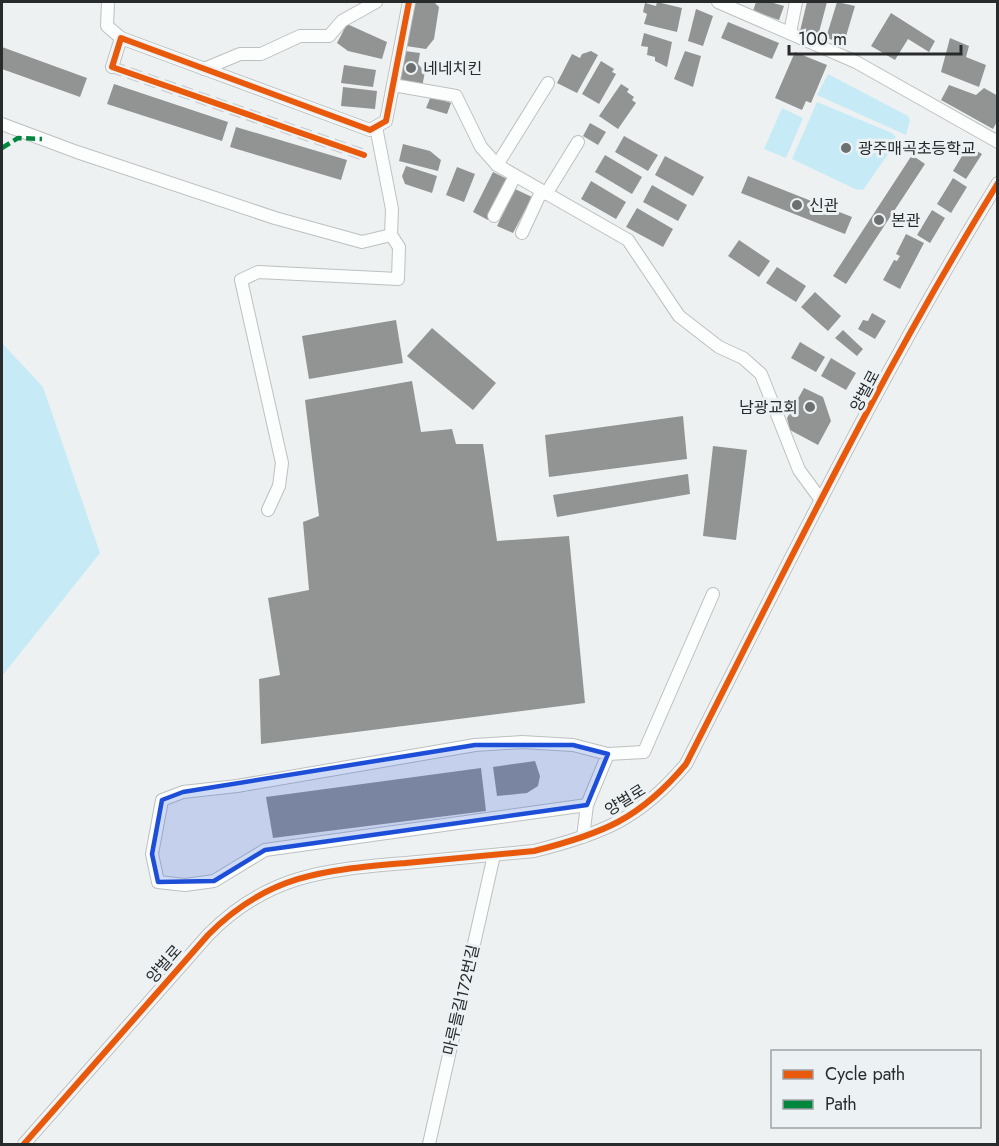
<svg xmlns="http://www.w3.org/2000/svg" width="999" height="1146" font-family="Jost,'Noto Sans KR',sans-serif">
	<style>
		.green { fill: #c6ebf7 }
		.building { fill: #929494 }
		.lines { fill: none; stroke-linecap: round; stroke-linejoin: round }
		.minor-tunnel { stroke: #c6c9ca; stroke-width: 12; stroke-dasharray: 12 6; stroke-linecap: butt }
		.minor-casing { stroke: #bdc0c0; stroke-width: 14 }
		.minor { stroke: #fcfdfd; stroke-width: 12 }
		.quiet { stroke: #00873e; stroke-width: 4.5; stroke-dasharray: 9 4.5; stroke-linecap: butt }
		.cycleway-casing { stroke: #ecf2f4; stroke-width: 10 }
		.cycleway { stroke: #e8590c; stroke-width: 6 }
		.marked { fill: #1d4ed8; fill-opacity: 0.2; stroke: #1d4ed8; stroke-width: 4.5; stroke-linejoin: round }
		.poi-dot { fill: #6d7071; stroke: #ecf2f4; stroke-width: 2 }
		.labels { text-anchor: middle; dominant-baseline: central; stroke-width: 6; stroke-linejoin: round; paint-order: stroke }
		.poi-label { font-size: 16px; fill: #282b2b; stroke: #ecf2f4; text-anchor: start }
		.street-label { font-size: 16px; fill: #282b2b; stroke: #ecf2f4 }
	</style>
	<rect width="100%" height="100%" fill="#eef1f2"/>
	<!-- green -->
	<g class="green">
		<polygon points="828,74 908,116 910,120 906,135 817,95"/>
		<polygon points="817,102 892,133 896,137 895,144 863,190 855,189 792,159"/>
		<polygon points="782,108 803,118 786,158 764,149"/>
		<polygon points="2,343 43,387 100,553 2,676"/>
	</g>
	<!-- building -->
	<g class="building">
		<polygon points="414,2 434,2 439,7 434,39 426,49 406,46"/>
		<polygon points="657,2 682,8 677,32 644,24 647,14 643,12 645,3 656,6"/>
		<polygon points="756,2 770,2 784,6 779,20 753,11"/>
		<polygon points="807,2 827,2 818,36 800,31"/>
		<polygon points="837,2 855,6 844,43 826,38"/>
		<polygon points="696,9 713,16 703,46 688,41"/>
		<polygon points="891,13 935,41 929,52 908,39 895,60 871,46"/>
		<polygon points="728,22 779,43 772,59 721,38"/>
		<polygon points="347,24 387,42 382,59 348,51 337,43"/>
		<polygon points="644,33 672,42 667,67 655,61 655,57 647,55 648,47 641,46"/>
		<polygon points="950,38 969,46 966,57 986,65 979,87 941,72"/>
		<polygon points="2,47 87,78 80,97 2,69"/>
		<polygon points="405,51 420,53 418,64 425,72 422,87 400,83"/>
		<polygon points="591,51 598,55 577,93 557,83 572,54 580,58 582,54"/>
		<polygon points="685,51 701,56 693,87 674,79"/>
		<polygon points="795,52 827,65 811,103 806,101 802,110 775,98"/>
		<polygon points="601,61 614,69 612,72 616,74 599,104 582,94"/>
		<polygon points="344,65 376,70 373,87 341,83"/>
		<polygon points="114,84 228,122 222,141 107,104"/>
		<polygon points="621,84 629,89 627,92 634,97 632,100 636,103 618,129 599,116"/>
		<polygon points="949,85 976,95 984,88 998,96 998,120 993,129 941,100"/>
		<polygon points="343,87 377,91 375,109 341,106"/>
		<polygon points="431,96 451,103 447,114 426,108"/>
		<polygon points="590,123 606,132 598,145 583,136"/>
		<polygon points="236,127 347,160 341,180 230,147"/>
		<polygon points="624,136 658,155 648,171 615,152"/>
		<polygon points="403,144 430,151 441,160 438,171 399,161"/>
		<polygon points="968,146 982,154 966,179 953,171"/>
		<polygon points="605,155 642,177 632,194 595,172"/>
		<polygon points="912,155 925,164 846,284 833,276"/>
		<polygon points="665,156 704,177 693,196 655,175"/>
		<polygon points="406,166 437,176 432,193 405,184 402,176"/>
		<polygon points="457,167 475,174 464,202 446,195"/>
		<polygon points="493,172 509,180 488,220 473,212"/>
		<polygon points="748,176 852,217 845,234 741,193"/>
		<polygon points="953,178 967,187 951,213 937,204"/>
		<polygon points="591,181 626,202 616,219 581,199"/>
		<polygon points="652,185 687,205 678,221 643,202"/>
		<polygon points="515,189 532,197 513,233 497,226"/>
		<polygon points="637,208 673,229 663,247 626,227"/>
		<polygon points="932,210 945,218 930,243 917,235"/>
		<polygon points="906,234 924,243 900,289 883,280 894,260 897,261 900,256 896,254"/>
		<polygon points="739,240 770,261 759,277 728,256"/>
		<polygon points="777,267 806,286 796,302 766,283"/>
		<polygon points="815,292 841,316 828,331 801,307"/>
		<polygon points="872,313 886,321 875,339 858,329 863,320 868,321"/>
		<polygon points="396,320 403,363 309,379 302,336"/>
		<polygon points="432,328 496,383 473,410 407,356"/>
		<polygon points="843,330 863,349 857,356 835,338"/>
		<polygon points="800,342 825,357 816,372 791,358"/>
		<polygon points="831,358 856,373 846,390 821,376"/>
		<polygon points="412,381 421,432 452,429 456,444 483,444 497,541 569,536 585,703 261,744 259,679 280,675 268,598 309,590 303,522 319,516 305,400"/>
		<polygon points="804,388 823,397 831,421 818,445 790,430 787,418"/>
		<polygon points="683,416 687,459 549,477 545,435"/>
		<polygon points="713,446 747,450 736,540 703,536"/>
		<polygon points="688,474 690,494 557,517 553,495"/>
		<polygon points="535,761 540,776 538,786 527,793 497,796 493,767"/>
		<polygon points="481,768 486,811 273,838 266,797"/>
	</g>
	<g class="lines">
		<!-- minor-tunnel -->
		<polyline class="minor-tunnel" points="112,67 364,155"/>
		<!-- minor casing -->
		<g class="minor-casing">
			<g id="minor">
				<polyline points="108,2 107,26 121,38"/>
				<polyline points="718,2 856,62 998,142"/>
				<polyline points="790,33 796,2"/>
				<polyline points="112,67 121,38 370,130 386,121 409,2"/>
				<polyline points="204,69 240,54 261,54 300,36 329,36 342,21 376,2"/>
				<polyline points="393,85 456,96 481,147 497,165 628,240 679,316 719,347 743,358 761,374 799,470 821,500"/>
				<polyline points="2,124 77,152 275,218 362,242 391,235 392,209 376,127"/>
				<polyline points="497,165 548,83"/>
				<polyline points="546,194 578,142"/>
				<polyline points="494,216 515,176"/>
				<polyline points="522,233 541,192"/>
				<polyline points="268,510 279,486 282,463 241,280 258,272 398,279 399,247 391,235"/>
				<polyline points="608,754 644,752 713,594"/>
				<polyline points="583,837 587,805 265,850 214,881 185,885 158,882 152,854 162,800 183,792 237,786 475,745 522,742 573,745 608,754 587,805"/>
				<path d="M24,1144L208,935C268,874 325,870 406,863C448,859 491,855 534,851C602,834 640,819 686,764C786,569 882,370 998,183"/>
				<polyline points="429,1144 494,855"/>
			</g>
		</g>
		<!-- minor -->
		<use href="#minor" class="minor"/>
		<!-- quiet -->
		<polyline class="quiet" points="2,148 18,138 42,139"/>
		<!-- cycleway casing -->
		<g class="cycleway-casing">
			<g id="cycleway">
				<polyline points="364,155 112,67 121,38 370,130 386,121 409,2"/>
				<path d="M24,1144L208,935C268,874 325,870 406,863C448,859 491,855 534,851C602,834 640,819 686,764C786,569 882,370 998,183"/>
			</g>
		</g>
		<!-- cycleway -->
		<use href="#cycleway" class="cycleway"/>
	</g>
	<!-- marked area -->
	<path class="marked" d="M475,745H573L608,754L587,805L265,850L214,881L158,882L152,854L162,800L183,792Z"/>
	<!-- markers -->
	<g class="poi-dot">
		<circle cx="411" cy="68" r="6"/>
		<circle cx="846" cy="148" r="6"/>
		<circle cx="797" cy="205" r="6"/>
		<circle cx="879" cy="220" r="6"/>
		<circle cx="810" cy="407" r="6"/>
	</g>
	<g class="labels">
		<!-- poi labels -->
		<g class="poi-label">
			<text x="423" y="68">네네치킨</text>
			<text x="858" y="148">광주매곡초등학교</text>
			<text x="809" y="205">신관</text>
			<text x="891" y="220">본관</text>
			<text x="798" y="407" text-anchor="end">남광교회</text>
		</g>
		<!-- street labels -->
		<g class="street-label">
			<text transform="translate(865 391) rotate(-62)">양벌로</text>
			<text transform="translate(625 800) rotate(-32)">양벌로</text>
			<text transform="translate(164 964) rotate(-49)">양벌로</text>
			<text transform="translate(461 1000) rotate(-77)">마루들길172번길</text>
		</g>
	</g>
	<!-- border -->
	<rect width="999" height="1146" fill="none" stroke="#282b2b" stroke-width="6"/>
	<!-- legend -->
	<rect x="771" y="1050" width="210" height="78" fill="#ecf2f4" stroke="#9ea2a4" stroke-width="1.5"/>
	<rect x="783" y="1070" width="30" height="9" fill="#e8590c" stroke="#9ea2a4" stroke-width="1.5"/>
	<text x="825" y="1080" font-size="18" fill="#282b2b">Cycle path</text>
	<rect x="783" y="1100" width="30" height="9" fill="#00873e" stroke="#9ea2a4" stroke-width="1.5"/>
	<text x="825" y="1110" font-size="18" fill="#282b2b">Path</text>
	<!-- scale -->
	<path d="M789 45v9h172v-9" fill="none" stroke="#282b2b" stroke-width="3"/>
	<text x="798" y="45" font-size="18" fill="#282b2b" stroke="#ecf2f4" stroke-width="4.5" paint-order="stroke">100 m</text>
</svg>
